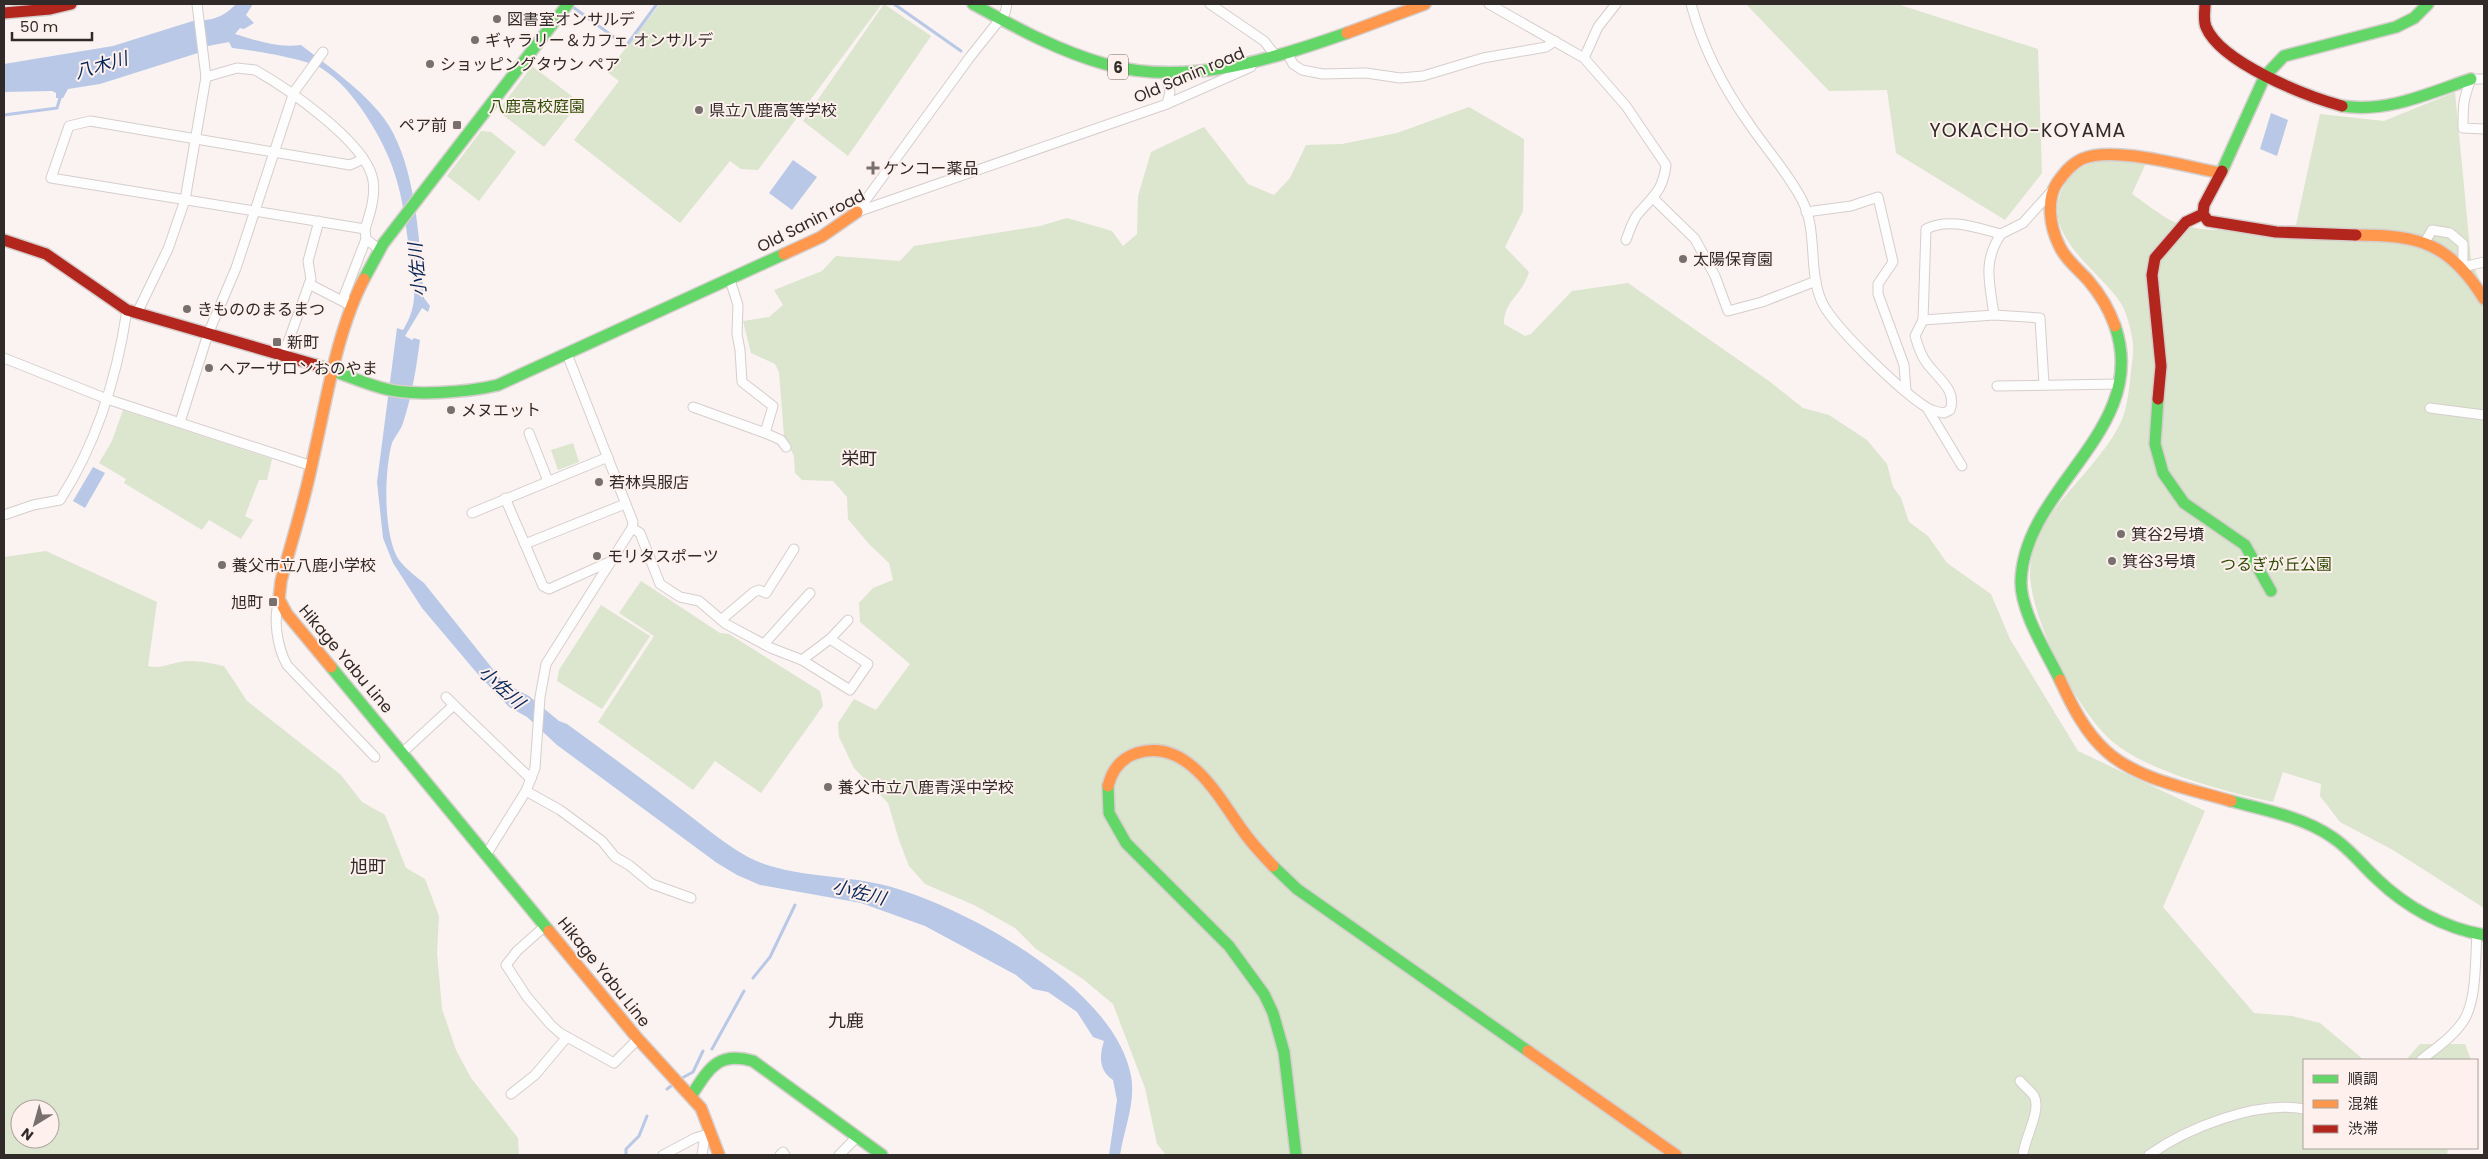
<svg xmlns="http://www.w3.org/2000/svg" width="2488" height="1159" font-family="Poppins,'Noto Sans JP',sans-serif">
	<style>
		.green { fill: #dce5cd; fill-rule: evenodd }
		.water { fill: #b8c8e6 }
		.lines { fill: none; stroke-linecap: round; stroke-linejoin: round }
		.stream { stroke: #b8c8e6; stroke-width: 3 }
		.street-casing { stroke: #d5cecc; stroke-width: 11 }
		.fast-casing { stroke: #d5cecc; stroke-width: 14 }
		.slow-casing { stroke: #d5cecc; stroke-width: 14 }
		.jam-casing { stroke: #d5cecc; stroke-width: 14 }
		.street { stroke: #fefdfd; stroke-width: 9 }
		.fast { stroke: #63d668; stroke-width: 11 }
		.slow { stroke: #ff974d; stroke-width: 11 }
		.jam { stroke: #b3261e; stroke-width: 11 }
		.poi-dot { fill: #77706e; stroke: #fef1ed; stroke-width: 2 }
		.labels { text-anchor: middle; dominant-baseline: central; stroke-width: 4; stroke-linejoin: round; paint-order: stroke }
		.shield { fill: #fef1ed; stroke: #6e6663; stroke-width: 1 }
		.shield-label { font-size: 15px; font-weight: bold; fill: #302a28 }
		.poi-label { font-size: 16px; fill: #302a28; stroke: #fef1ed; text-anchor: start }
		.street-label { font-size: 16px; fill: #302a28; stroke: #fef1ed }
		.park-label { font-size: 16px; fill: #2f4d06; stroke: #fef1ed }
		.water-label { font-size: 18px; font-style: italic; fill: #06275a; stroke: #fef1ed }
		.neighbourhood-label { font-size: 18px; fill: #302a28; stroke: #fef1ed }
		.quarter-label { font-size: 19px; letter-spacing: 1px; fill: #302a28; stroke: #fef1ed }
	</style>
	<rect width="100%" height="100%" fill="#faf3f1"/>
	<!-- green -->
	<g class="green">
		<polygon points="660,4 880,4 881,5 758,170 741,169 730,161 680,223 574,140 619,81 607,72"/>
		<polygon points="884,4 931,36 848,156 803,121"/>
		<polygon points="1746,4 1897,4 2038,49 2042,173 2005,220 1896,153 1887,90 1829,91"/>
		<polygon points="532,66 573,97 571,113 544,147 498,111"/>
		<path d="M2455,92L2471,259L2484,291V908L2393,850L2340,822L2320,796L2321,784L2283,772L2273,802C2230,793 2151,772 2117,745C2079,716 2033,624 2030,576C2030,562 2033,544 2040,532C2061,492 2113,452 2125,411C2128,398 2130,384 2131,371C2132,362 2134,352 2133,344C2132,333 2127,314 2122,305C2101,270 2035,234 2065,184C2083,154 2117,160 2146,163L2132,194C2144,202 2157,213 2170,220C2207,238 2257,227 2296,225L2320,114L2384,121Z"/>
		<path d="M1469,107L1524,139L1523,211L1505,247L1529,272C1522,296 1504,300 1504,324L1525,336L1531,334L1572,291L1628,283L1769,381L1803,408L1829,415L1867,440L1887,464L1893,487L1901,498L1909,522L1928,536L1947,563L1991,594L2010,639L2078,751L2205,811L2163,907L2254,1013L2292,1016L2320,1023L2364,1060H2304V1148H2448L2447,1155H1166L1157,1144L1145,1088L1113,1004L1083,979L1036,949L1015,928L974,905L925,884L909,866L899,840L888,803L854,768L839,737L838,723L854,699L876,710L910,664L860,622L859,603L873,588L893,580L889,563L869,544L848,519L847,497L833,481L802,480L795,473L794,456L784,436L779,372L775,364L751,353L743,321L769,317L783,305L774,290L822,271L836,256L900,261L914,246L1040,226L1067,218L1112,231L1123,246L1137,234L1138,196L1151,152L1204,127L1248,184L1274,195L1290,178L1306,145L1342,144L1397,133Z"/>
		<polygon points="481,131 491,132 516,152 479,201 447,176"/>
		<polygon points="123,410 272,459 267,480 259,480 245,516 253,520 241,539 209,520 202,530 124,483 126,479 99,463 112,441"/>
		<polygon points="573,443 579,462 558,470 551,450"/>
		<path d="M46,551L157,602L148,666C160,669 168,664 180,662C194,659 210,663 224,666L247,701L341,775L362,802L385,815L406,868L425,879L439,916L437,953L442,1009L456,1050L471,1078L518,1138L519,1155H4V557ZM20,1109H50V1139H20Z"/>
		<polygon points="641,581 720,633 729,634 820,691 823,706 761,793 715,761 693,790 598,722 654,636 619,613"/>
		<polygon points="601,605 650,636 602,709 557,681 559,670"/>
		<polygon points="2420,1044 2465,1044 2471,1060 2406,1060"/>
	</g>
	<!-- water -->
	<g class="water">
		<path d="M236,4H253L246,15L254,23L244,29L240,28L235,34C257,41 278,48 301,45C328,66 357,86 379,112C417,156 419,242 424,298L430,306L428,312L422,308L405,336L412,340L414,338L420,340C416,369 412,396 403,423C401,430 395,436 392,443C384,471 383,536 399,560C406,569 415,576 424,583L504,683L529,696L559,721L567,724C607,753 646,782 685,812C705,827 726,845 748,857C788,878 845,874 888,886C967,908 1115,988 1131,1076C1136,1102 1124,1129 1120,1155H1109L1117,1100L1113,1080C1099,1071 1099,1056 1104,1041L1093,1037L1077,1012L1048,992L1033,989L1016,975L925,926L861,903L760,885L737,875L717,863L557,745L527,717L509,707L476,672L422,608L393,563L383,538L377,482L397,328L403,330C421,301 413,281 409,249C402,193 397,163 365,114C353,96 340,80 321,68C306,59 252,50 232,48L229,42L208,46L201,52L100,84L68,89L63,98H56V93L52,91L4,92V64L113,46L196,20C213,21 225,16 236,4Z"/>
		<polygon points="2271,113 2288,120 2277,156 2260,149"/>
		<polygon points="793,160 817,177 792,210 769,193"/>
		<polygon points="93,467 105,473 85,508 73,501"/>
	</g>
	<g class="lines">
		<!-- stream -->
		<g class="stream">
			<polyline points="894,4 961,51"/>
			<polyline points="573,7 626,46 657,4"/>
			<polyline points="4,115 57,108 61,95"/>
			<polyline points="753,978 770,957 795,905"/>
			<polyline points="712,1049 744,991"/>
			<polyline points="682,1078 693,1072 703,1051"/>
			<polyline points="667,1089 671,1086"/>
			<polyline points="626,1155 626,1149 639,1136 647,1116"/>
		</g>
		<!-- street casing -->
		<g class="street-casing">
			<g id="street">
				<polyline points="1210,4 1264,41 1276,56 1272,58"/>
				<path d="M1489,4L1584,58L1626,106L1666,165C1663,191 1653,196 1637,215C1632,222 1629,232 1626,240"/>
				<path d="M1691,4C1703,49 1723,87 1750,125C1767,150 1788,173 1802,200C1818,231 1808,268 1821,300C1831,325 1902,392 1926,407C1932,411 1938,412 1944,413L1950,410C1958,390 1936,377 1926,362C1920,354 1918,345 1915,336L1923,320L1926,229C1949,217 1977,228 2001,234L2023,223L2051,192"/>
				<polyline points="1287,52 1293,64 1302,70 1323,74 1366,73 1400,78 1423,76 1483,58 1546,47 1555,41"/>
				<polyline points="1584,58 1598,27 1616,4"/>
				<polyline points="1165,72 1170,92 1167,104"/>
				<path d="M206,77L237,68L255,70C287,88 362,140 372,176C377,192 370,214 365,229"/>
				<path d="M2484,79H2471C2463,99 2463,107 2463,128L2484,129"/>
				<polyline points="363,159 350,165 90,121 69,126 51,178 365,229 366,239 380,250"/>
				<polyline points="1654,199 1695,239 1715,276 1728,311 1762,302 1816,281"/>
				<polyline points="857,212 1167,104 1251,67"/>
				<polyline points="857,212 970,57 1005,13 1007,4"/>
				<polyline points="1806,212 1851,206 1878,197 1893,262 1878,284 1878,294 1904,365 1906,390"/>
				<polyline points="2425,242 2432,230 2450,233 2463,244 2463,267 2484,262"/>
				<polyline points="309,284 346,303"/>
				<polyline points="352,306 346,303 344,296 366,239"/>
				<polyline points="137,313 168,249 185,200 206,77 197,4"/>
				<polyline points="1994,315 2040,318 2044,384"/>
				<path d="M1923,320L1994,315C1990,284 1982,262 2001,234"/>
				<polyline points="283,356 311,279 308,261 319,221"/>
				<polyline points="4,358 107,399 312,466"/>
				<polyline points="1997,386 2119,384"/>
				<polyline points="693,407 765,433 773,406 742,382 740,350 737,334 738,305 730,280"/>
				<polyline points="1927,408 1962,466"/>
				<polyline points="2430,408 2484,415"/>
				<polyline points="180,422 208,334 236,268 294,92 323,52"/>
				<polyline points="529,433 548,481"/>
				<polyline points="765,433 781,440 786,447"/>
				<polyline points="505,498 543,586 549,589 609,562"/>
				<polyline points="472,513 608,457"/>
				<path d="M4,515L33,505L60,500C97,443 117,377 127,310"/>
				<polyline points="632,528 640,533 660,584 680,597 699,601 726,624 771,648 802,660 850,690 868,664 830,639"/>
				<polyline points="525,544 625,504"/>
				<path d="M279,599C273,619 277,647 287,665L375,757"/>
				<polyline points="721,620 754,592 759,590 766,593 794,549"/>
				<polyline points="764,644 810,593"/>
				<polyline points="802,660 830,639 848,620"/>
				<polyline points="446,697 454,705"/>
				<polyline points="403,752 454,705 531,779"/>
				<polyline points="526,791 560,810 602,841 615,857 629,865 652,884 691,898"/>
				<polyline points="486,855 526,791 535,768 540,697 546,664 632,528 633,522 567,354"/>
				<polyline points="545,926 517,951 506,965 527,997 551,1025 560,1033 614,1063 638,1039"/>
				<path d="M2421,1060C2436,1048 2453,1037 2464,1020C2477,999 2475,959 2477,935"/>
				<path d="M2020,1081C2024,1086 2031,1091 2034,1096C2042,1110 2024,1139 2023,1155"/>
				<polyline points="511,1094 535,1075 567,1037"/>
				<polyline points="663,1155 695,1138 705,1135"/>
				<polyline points="702,1155 705,1135 710,1134"/>
				<polyline points="780,1155 783,1152 785,1155"/>
				<polyline points="839,1155 857,1137"/>
				<path d="M2149,1155C2187,1128 2257,1100 2304,1109"/>
			</g>
		</g>
		<!-- fast casing -->
		<g class="fast-casing">
			<g id="fast">
				<path d="M973,4C1015,27 1058,51 1105,64C1186,87 1270,60 1347,33"/>
				<path d="M2342,106C2388,113 2429,93 2471,79"/>
				<polyline points="2222,171 2265,76 2284,56 2396,27 2414,18 2428,4"/>
				<polyline points="364,279 383,244 568,4"/>
				<path d="M316,365C339,372 360,382 382,388C411,397 469,392 498,385L784,254"/>
				<polyline points="2158,399 2155,444 2163,473 2184,503 2245,545 2271,591"/>
				<polyline points="331,667 549,931"/>
				<path d="M2060,680C2047,653 2020,611 2021,581C2024,486 2151,430 2115,326"/>
				<polyline points="1108,786 1109,813 1126,843 1229,946 1264,994 1273,1013 1284,1052 1296,1155"/>
				<path d="M2231,801C2265,810 2303,817 2332,837C2349,848 2362,865 2377,879C2406,907 2444,928 2484,935"/>
				<polyline points="1273,866 1297,889 1528,1051"/>
				<path d="M691,1096C709,1069 717,1051 753,1061L882,1155"/>
			</g>
		</g>
		<!-- slow casing -->
		<g class="slow-casing">
			<g id="slow">
				<polyline points="1347,33 1425,4"/>
				<path d="M2356,235C2419,235 2450,243 2484,299"/>
				<polyline points="784,254 821,237 857,212"/>
				<path d="M2115,326C2109,309 2100,294 2088,280C2078,269 2065,259 2059,245C2050,227 2046,200 2057,183C2064,173 2071,164 2082,159C2113,145 2187,167 2221,173"/>
				<path d="M331,667L287,614L279,599L281,581C292,540 305,500 313,459C326,402 337,330 364,279"/>
				<path d="M2060,680C2072,706 2085,732 2106,751C2138,780 2191,789 2231,801"/>
				<path d="M1108,786C1112,770 1121,758 1137,753C1188,737 1219,798 1243,831C1252,844 1263,855 1273,866"/>
				<polyline points="549,931 638,1039 701,1108 719,1155"/>
				<polyline points="1528,1051 1676,1155"/>
			</g>
		</g>
		<!-- jam casing -->
		<g class="jam-casing">
			<g id="jam">
				<path d="M2205,4C2205,11 2203,20 2206,27C2221,63 2306,96 2342,106"/>
				<polyline points="4,13 50,9 71,4"/>
				<polyline points="2222,171 2204,205 2203,214 2208,221 2276,232 2356,235"/>
				<polyline points="4,240 46,254 127,310 316,365"/>
				<polyline points="2158,399 2161,366 2152,275 2155,258 2186,222 2203,214"/>
			</g>
		</g>
		<!-- street -->
		<use href="#street" class="street"/>
		<!-- fast -->
		<use href="#fast" class="fast"/>
		<!-- slow -->
		<use href="#slow" class="slow"/>
		<!-- jam -->
		<use href="#jam" class="jam"/>
	</g>
	<!-- markers -->
	<g class="poi-dot">
		<circle cx="497" cy="19" r="5"/>
		<circle cx="475" cy="40" r="5"/>
		<circle cx="430" cy="64" r="5"/>
		<circle cx="699" cy="110" r="5"/>
		<rect x="452" y="120" width="10" height="10" rx="2.5"/>
		<path d="M870.5 160.5h5v5h5v5h-5v5h-5v-5h-5v-5h5z"/>
		<circle cx="1683" cy="259" r="5"/>
		<circle cx="187" cy="309" r="5"/>
		<rect x="272" y="337" width="10" height="10" rx="2.5"/>
		<circle cx="209" cy="368" r="5"/>
		<circle cx="451" cy="410" r="5"/>
		<circle cx="599" cy="482" r="5"/>
		<circle cx="2121" cy="534" r="5"/>
		<circle cx="597" cy="556" r="5"/>
		<circle cx="2112" cy="561" r="5"/>
		<circle cx="222" cy="565" r="5"/>
		<rect x="268" y="597" width="10" height="10" rx="2.5"/>
		<circle cx="828" cy="787" r="5"/>
	</g>
	<g class="labels">
		<!-- shield labels -->
		<rect class="shield" x="1108" y="54.5" width="20" height="25" rx="4"/>
		<g class="shield-label">
			<text x="1118" y="67">6</text>
		</g>
		<!-- poi labels -->
		<g class="poi-label">
			<text x="507" y="19">図書室オンサルデ</text>
			<text x="485" y="40">ギャラリー＆カフェ オンサルデ</text>
			<text x="440" y="64">ショッピングタウン ペア</text>
			<text x="709" y="110">県立八鹿高等学校</text>
			<text x="447" y="125" text-anchor="end">ペア前</text>
			<text x="883" y="168">ケンコー薬品</text>
			<text x="1693" y="259">太陽保育園</text>
			<text x="197" y="309">きもののまるまつ</text>
			<text x="287" y="342">新町</text>
			<text x="219" y="368">ヘアーサロンおのやま</text>
			<text x="461" y="410">メヌエット</text>
			<text x="609" y="482">若林呉服店</text>
			<text x="2131" y="534">箕谷2号墳</text>
			<text x="607" y="556">モリタスポーツ</text>
			<text x="2122" y="561">箕谷3号墳</text>
			<text x="232" y="565">養父市立八鹿小学校</text>
			<text x="263" y="602" text-anchor="end">旭町</text>
			<text x="838" y="787">養父市立八鹿青渓中学校</text>
		</g>
		<!-- street labels -->
		<g class="street-label">
			<text transform="translate(1189 75) rotate(-23)">Old Sanin road</text>
			<text transform="translate(811 221) rotate(-27)">Old Sanin road</text>
			<text transform="translate(346 659) rotate(50)">Hikage Yabu Line</text>
			<text transform="translate(604 972) rotate(51)">Hikage Yabu Line</text>
		</g>
		<!-- park labels -->
		<g class="park-label">
			<text x="537" y="106">八鹿高校庭園</text>
			<text x="2276" y="564">つるぎが丘公園</text>
		</g>
		<!-- water labels -->
		<g class="water-label">
			<text transform="translate(101 65) rotate(-16)">八木川</text>
			<text transform="translate(417 270) rotate(-95)">小佐川</text>
			<text transform="translate(502 687) rotate(42)">小佐川</text>
			<text transform="translate(859 892) rotate(14)">小佐川</text>
		</g>
		<!-- neighbourhood labels -->
		<g class="neighbourhood-label">
			<text x="859" y="458">栄町</text>
			<text x="368" y="866">旭町</text>
			<text x="846" y="1020">九鹿</text>
		</g>
		<!-- quarter labels -->
		<g class="quarter-label">
			<text x="2028" y="130">YOKACHO-KOYAMA</text>
		</g>
	</g>
	<!-- border -->
	<rect width="2488" height="1159" fill="none" stroke="#302a28" stroke-width="10"/>
	<!-- legend -->
	<rect x="2303" y="1059" width="175" height="90" fill="#fef1ed" stroke="#aca19e"/>
	<rect x="2313" y="1075" width="25" height="8" fill="#63d668" stroke="#aca19e"/>
	<text x="2348" y="1084" font-size="15" fill="#302a28">順調</text>
	<rect x="2313" y="1100" width="25" height="8" fill="#ff974d" stroke="#aca19e"/>
	<text x="2348" y="1109" font-size="15" fill="#302a28">混雑</text>
	<rect x="2313" y="1125" width="25" height="8" fill="#b3261e" stroke="#aca19e"/>
	<text x="2348" y="1134" font-size="15" fill="#302a28">渋滞</text>
	<!-- north arrow -->
	<g transform="translate(35 1124) rotate(217)"><circle r="24" fill="#fef1ed" stroke="#aca19e"/>
	<path d="M0-4L9 19L0 12L-9 19Z" fill="#77706e"/>
	<text y="-8" font-size="14" font-weight="bold" text-anchor="middle" fill="#302a28">N</text>
	</g>
	<!-- scale -->
	<path d="M12 32v8h80v-8" fill="none" stroke="#302a28" stroke-width="2.5"/>
	<text x="20" y="32" font-size="15" fill="#302a28" stroke="#fef1ed" stroke-width="4" paint-order="stroke">50 m</text>
</svg>
